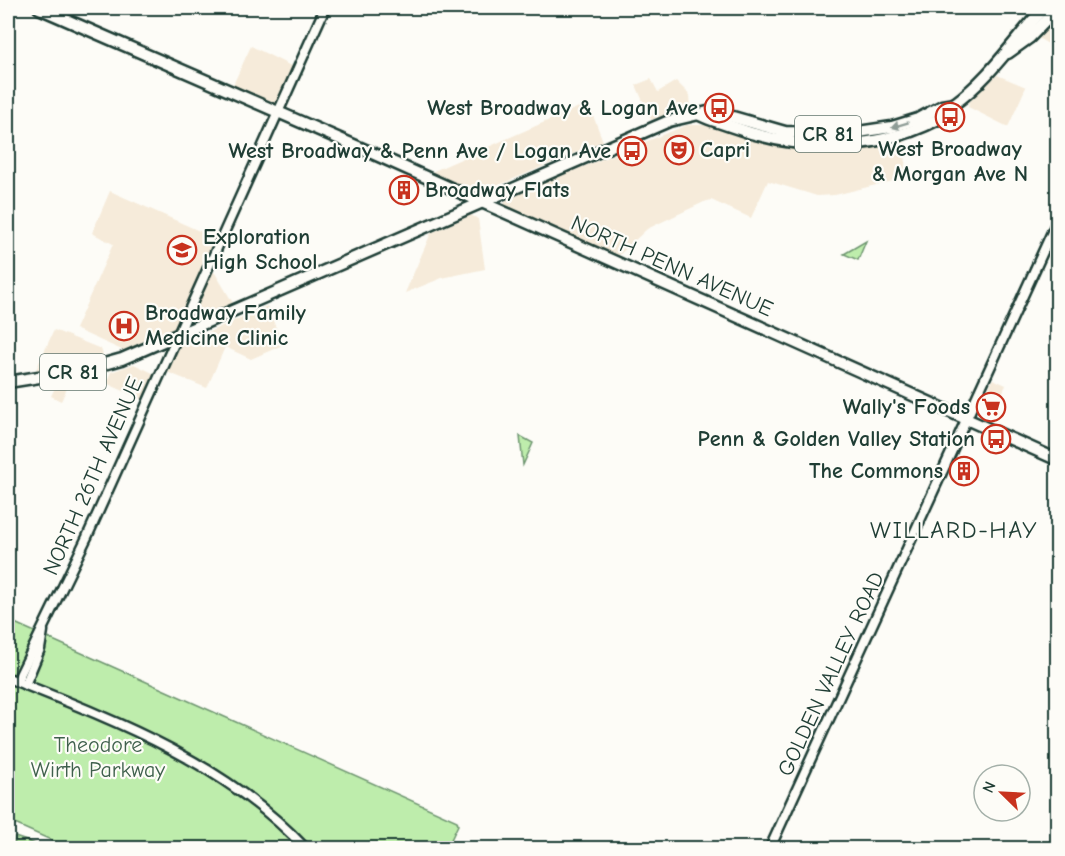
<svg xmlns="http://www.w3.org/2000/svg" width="1065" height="856" font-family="'Comic Neue',sans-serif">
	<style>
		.built { fill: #f6ebda }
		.green { fill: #beedac; stroke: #6e9570; stroke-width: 1.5 }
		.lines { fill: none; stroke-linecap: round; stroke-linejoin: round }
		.minor-casing { stroke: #1f3d34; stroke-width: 13 }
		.major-casing { stroke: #1f3d34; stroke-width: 15 }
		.minor { stroke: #fdfcf7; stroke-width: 8 }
		.major { stroke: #fdfcf7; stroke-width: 10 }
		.oneway { fill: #8e9c96 }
		.labels { text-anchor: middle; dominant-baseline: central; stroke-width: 4.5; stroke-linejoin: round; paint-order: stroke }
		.shield { fill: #fdfcf7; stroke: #62766e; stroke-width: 1.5 }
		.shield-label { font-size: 21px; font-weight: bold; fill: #1f3d34 }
		.poi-label { font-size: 22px; font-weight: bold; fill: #1f3d34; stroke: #fdfcf7; text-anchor: end }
		.street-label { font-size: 22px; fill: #1f3d34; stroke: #fdfcf7 }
		.park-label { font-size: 22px; fill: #3f604c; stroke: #fdfcf7 }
		.neighbourhood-label { font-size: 24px; letter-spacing: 1.5px; fill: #1f3d34; stroke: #fdfcf7 }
	</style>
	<rect width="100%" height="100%" fill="#fdfcf7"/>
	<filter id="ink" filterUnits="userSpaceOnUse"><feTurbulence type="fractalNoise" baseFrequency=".0167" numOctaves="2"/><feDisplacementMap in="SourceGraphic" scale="12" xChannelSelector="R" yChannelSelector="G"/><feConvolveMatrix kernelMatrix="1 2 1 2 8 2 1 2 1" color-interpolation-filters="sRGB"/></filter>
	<g filter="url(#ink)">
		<!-- built -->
		<g class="built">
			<polygon points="1057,13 1057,49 1038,38 1038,32"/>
			<polygon points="251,46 293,67 277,102 271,103 232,87"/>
			<polygon points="997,75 1026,87 1008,127 968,107 969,102"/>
			<polygon points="651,79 658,92 676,81 690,95 691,107 651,120 636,85"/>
			<polygon points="588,103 603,141 476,195 427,174"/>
			<polygon points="687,125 715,125 771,144 794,147 902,139 907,145 905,166 909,177 835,195 817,196 768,181 751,218 711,200 704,202 647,229 617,257 503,206 506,200 553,179"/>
			<polygon points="110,191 215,238 175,328 124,351 75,329 113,244 92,233"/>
			<polygon points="471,215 478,219 485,269 442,278 405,293 431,233"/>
			<polygon points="209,270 215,273 233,303 190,321"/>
			<polygon points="267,306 283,345 251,359 225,347 207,388 167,372 165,368 175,347"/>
			<polygon points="54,330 101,349 103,355 80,363 36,370"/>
			<polygon points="134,364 155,374 143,400 106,383 111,372"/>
			<polygon points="993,379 1006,385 988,425 980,419 978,414"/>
			<polygon points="70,382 61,401 51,396 57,384"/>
		</g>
		<!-- green -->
		<g class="green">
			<polygon points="866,241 858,260 844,254"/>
			<polygon points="520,436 533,443 523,465"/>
			<polygon points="8,620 457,821 458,825 447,848 69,848 8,821"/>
			<polygon points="15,837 47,848 14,848"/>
		</g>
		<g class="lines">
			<!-- minor casing -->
			<g class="minor-casing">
				<g id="minor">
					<path d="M8,678C114,720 225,762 305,848"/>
					<polyline points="17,681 87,537 325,8"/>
					<polyline points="25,685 40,649 43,631"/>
					<polyline points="770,848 1058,219"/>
				</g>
			</g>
			<!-- major casing -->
			<g class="major-casing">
				<g id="major">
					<polyline points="39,8 372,153 1058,460"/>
					<polyline points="1008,53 1029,38 1058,8"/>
					<path d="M700,115C710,120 719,122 730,126C803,153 883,153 951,112L954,104C990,78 1014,40 1044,8"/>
					<polyline points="8,382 83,370 122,359 669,121 712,111 785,132 845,134 892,127 918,119 942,106 954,104"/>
				</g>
			</g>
			<!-- minor -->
			<use href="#minor" class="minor"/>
			<!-- major -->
			<use href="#major" class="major"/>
		</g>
		<!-- one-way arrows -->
		<defs><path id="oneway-solid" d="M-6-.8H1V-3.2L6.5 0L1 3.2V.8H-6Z" transform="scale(1.5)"/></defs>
		<use class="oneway" href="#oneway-solid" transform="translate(900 125) rotate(163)"/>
	</g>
	<!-- icons -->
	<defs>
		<g id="bus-ring" transform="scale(1.5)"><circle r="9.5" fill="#fdfcf7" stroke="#c8321e" stroke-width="1.5"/><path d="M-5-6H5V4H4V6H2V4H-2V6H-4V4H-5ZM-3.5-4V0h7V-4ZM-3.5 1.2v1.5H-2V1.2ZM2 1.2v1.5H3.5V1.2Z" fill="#c8321e"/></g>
		<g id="theatre-ring" transform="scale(1.5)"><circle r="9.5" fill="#fdfcf7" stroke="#c8321e" stroke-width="1.5"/><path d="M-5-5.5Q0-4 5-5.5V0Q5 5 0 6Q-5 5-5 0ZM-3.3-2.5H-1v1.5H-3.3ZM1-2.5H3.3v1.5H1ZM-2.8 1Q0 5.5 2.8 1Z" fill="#c8321e"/></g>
		<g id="building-ring" transform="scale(1.5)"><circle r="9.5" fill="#fdfcf7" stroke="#c8321e" stroke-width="1.5"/><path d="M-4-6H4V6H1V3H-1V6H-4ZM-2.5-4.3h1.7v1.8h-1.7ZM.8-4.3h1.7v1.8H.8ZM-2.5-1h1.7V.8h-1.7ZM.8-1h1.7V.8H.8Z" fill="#c8321e"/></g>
		<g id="school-ring" transform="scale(1.5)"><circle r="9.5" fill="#fdfcf7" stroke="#c8321e" stroke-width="1.5"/><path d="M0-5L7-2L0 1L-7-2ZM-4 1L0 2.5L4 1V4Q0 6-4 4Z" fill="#c8321e"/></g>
		<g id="hospital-ring" transform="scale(1.5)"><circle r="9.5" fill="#fdfcf7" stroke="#c8321e" stroke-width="1.5"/><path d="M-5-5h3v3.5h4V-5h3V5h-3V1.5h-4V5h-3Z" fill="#c8321e"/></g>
		<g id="supermarket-ring" transform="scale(1.5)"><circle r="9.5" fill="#fdfcf7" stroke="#c8321e" stroke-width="1.5"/><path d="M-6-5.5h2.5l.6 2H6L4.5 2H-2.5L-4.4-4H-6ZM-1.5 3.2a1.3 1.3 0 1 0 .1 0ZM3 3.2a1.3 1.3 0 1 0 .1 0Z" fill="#c8321e"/></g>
	</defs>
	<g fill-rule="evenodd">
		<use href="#bus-ring" x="719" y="108"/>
		<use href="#bus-ring" x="950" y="117"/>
		<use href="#theatre-ring" x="679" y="150"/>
		<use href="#bus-ring" x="632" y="151"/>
		<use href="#building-ring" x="404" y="190"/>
		<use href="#school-ring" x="182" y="250"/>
		<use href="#hospital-ring" x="124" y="326"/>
		<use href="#supermarket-ring" x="991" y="407"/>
		<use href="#bus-ring" x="996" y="439"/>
		<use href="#building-ring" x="964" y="471"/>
	</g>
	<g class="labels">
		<!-- shield labels -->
		<g class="shield">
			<rect x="795" y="116" width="66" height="36" rx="4.5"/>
			<rect x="40" y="354" width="66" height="36" rx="4.5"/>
		</g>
		<g class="shield-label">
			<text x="828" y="134">CR 81</text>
			<text x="73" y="372">CR 81</text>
		</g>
		<!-- poi labels -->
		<g class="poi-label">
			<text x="698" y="108">West Broadway &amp; Logan Ave</text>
			<text x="950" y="149" text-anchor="middle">West Broadway<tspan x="950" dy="25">&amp; Morgan Ave N</tspan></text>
			<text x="700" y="150" text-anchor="start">Capri</text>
			<text x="611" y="151">West Broadway &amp; Penn Ave / Logan Ave</text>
			<text x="425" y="190" text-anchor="start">Broadway Flats</text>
			<text x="203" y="237" text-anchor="start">Exploration<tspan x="203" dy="25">High School</tspan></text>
			<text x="145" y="313" text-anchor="start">Broadway Family<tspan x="145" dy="25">Medicine Clinic</tspan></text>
			<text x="970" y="407">Wally's Foods</text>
			<text x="975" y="439">Penn &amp; Golden Valley Station</text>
			<text x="943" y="471">The Commons</text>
		</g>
		<!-- street labels -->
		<g class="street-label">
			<text transform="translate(672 266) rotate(24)">NORTH PENN AVENUE</text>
			<text transform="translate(93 476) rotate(-66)">NORTH 26TH AVENUE</text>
			<text transform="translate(831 674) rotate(-65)">GOLDEN VALLEY ROAD</text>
		</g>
		<!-- park labels -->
		<g class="park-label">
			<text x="98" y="745">Theodore<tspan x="98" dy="25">Wirth Parkway</tspan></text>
		</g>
		<!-- neighbourhood labels -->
		<g class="neighbourhood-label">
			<text x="954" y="530">WILLARD-HAY</text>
		</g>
	</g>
	<!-- margin -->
	<rect width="1065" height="856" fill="none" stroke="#fdfcf7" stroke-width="30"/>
	<rect x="15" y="15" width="1035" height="826" fill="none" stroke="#1f3d34" stroke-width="2" filter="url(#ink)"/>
	<!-- north arrow -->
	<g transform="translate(1002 793) rotate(294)"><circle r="28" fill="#fdfcf7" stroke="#a4b0a9" stroke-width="1.5"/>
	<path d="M0-4.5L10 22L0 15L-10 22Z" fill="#c8321e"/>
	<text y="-9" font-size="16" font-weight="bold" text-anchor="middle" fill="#1f3d34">N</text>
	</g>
</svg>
